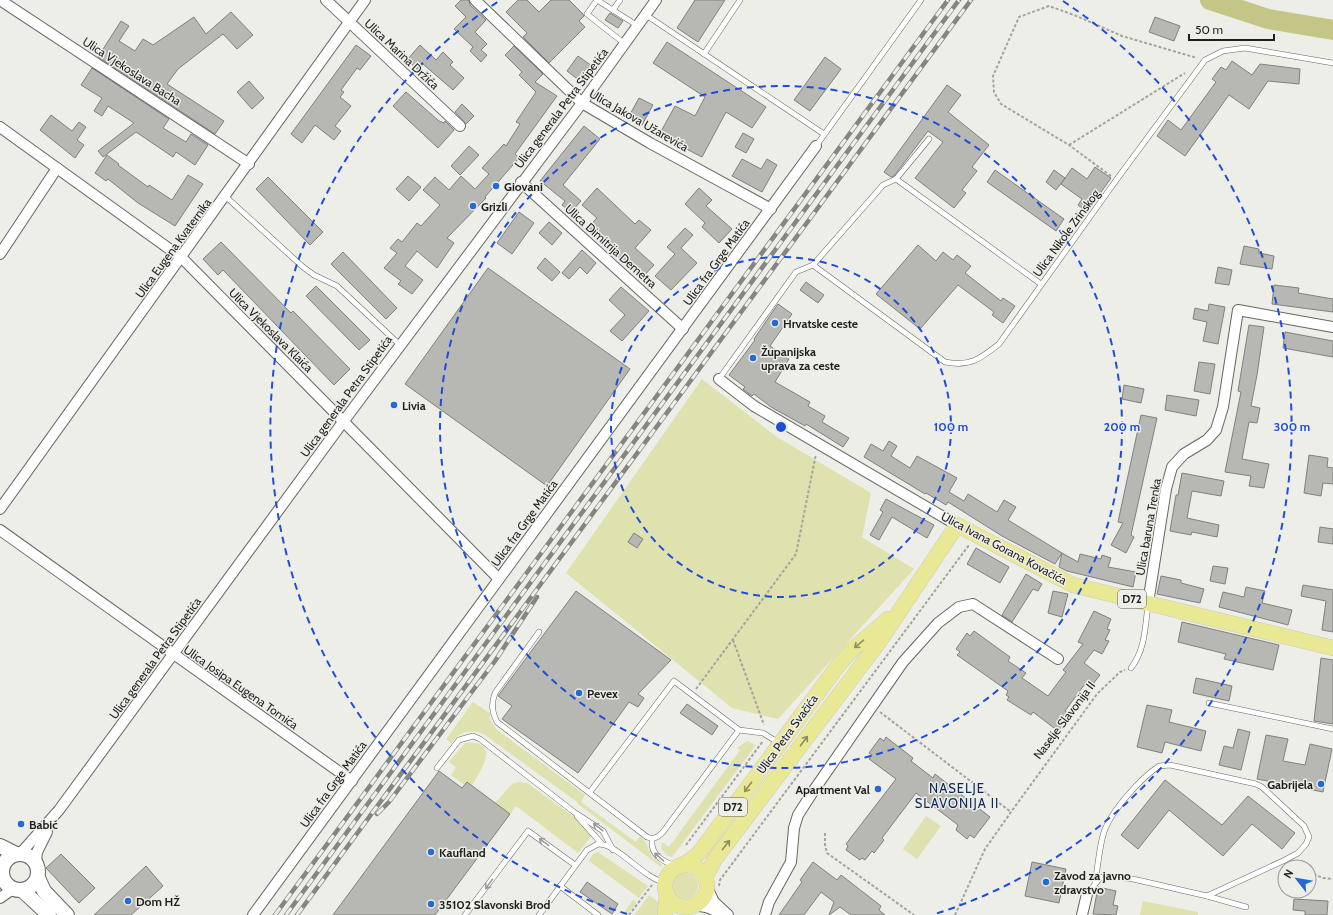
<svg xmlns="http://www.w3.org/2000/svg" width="1333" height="915" font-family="Cabin,sans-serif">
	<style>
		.green { fill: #dfe1ae }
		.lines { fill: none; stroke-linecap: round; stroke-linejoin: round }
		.river { stroke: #c4c685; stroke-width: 20 }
		.building { fill: #b7b8b3; stroke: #80817d }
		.lane-casing { stroke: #666662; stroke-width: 6 }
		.street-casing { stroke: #666662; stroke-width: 12 }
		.secondary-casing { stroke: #666662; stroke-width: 16 }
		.primary-casing { stroke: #c9c9c9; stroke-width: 16 }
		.path { stroke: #a3a39f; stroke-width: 2; stroke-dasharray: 3 2; stroke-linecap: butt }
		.lane { stroke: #fff; stroke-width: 5 }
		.street { stroke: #fff; stroke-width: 10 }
		.secondary { stroke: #fff; stroke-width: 14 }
		.primary { stroke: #e9e995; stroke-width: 15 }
		.rail-casing { stroke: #858582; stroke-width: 4.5 }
		.rail { stroke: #eeeee9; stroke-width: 3; stroke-dasharray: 9; stroke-linecap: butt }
		.oneway { stroke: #8e8e5f }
		.oneway2 { stroke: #9a9a9a }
		.ring { fill: none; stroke: #1d4ed8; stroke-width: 2; stroke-dasharray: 7 5 }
		.poi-dot { fill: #2469d5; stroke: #eeeee9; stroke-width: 1.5 }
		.labels { text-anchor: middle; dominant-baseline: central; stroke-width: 3; stroke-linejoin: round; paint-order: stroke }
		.shield { fill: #eeeee9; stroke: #5d5d5b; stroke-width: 1 }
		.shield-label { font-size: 11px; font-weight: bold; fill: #1f1f1e }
		.street-label { font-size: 12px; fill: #1f1f1e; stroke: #eeeee9 }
		.poi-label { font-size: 12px; font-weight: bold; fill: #1f1f1e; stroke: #eeeee9; text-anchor: start }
		.neighbourhood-label { font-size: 13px; letter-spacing: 1px; fill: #07285b; stroke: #eeeee9 }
		.centre { fill: #1d4ed8; stroke: #eeeee9; stroke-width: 2 }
		.ring-label { font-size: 12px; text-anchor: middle; font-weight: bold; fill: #1d4ed8; stroke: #eeeee9; stroke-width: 3; stroke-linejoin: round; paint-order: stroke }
	</style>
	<rect width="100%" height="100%" fill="#eeeee9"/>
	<!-- green -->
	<g class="green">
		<polygon points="702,379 777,437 871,493 862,537 914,569 778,719 732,708 566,573"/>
		<path d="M473,702L491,714L489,718L496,729L585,795L581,802L636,842L640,836L645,841L652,857L662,865L661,867L578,804L577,802L485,735C471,728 461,731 451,743L446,739Z"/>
		<polygon points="747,741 756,745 672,857 668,856 661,849 662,842 669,847 740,750 737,748"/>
		<path d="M465,743C501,740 482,769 472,785L467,782L464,785L451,775L456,767L449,762Z"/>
		<polygon points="518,782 527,783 577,819 592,835 578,853 516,806 510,814 495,803 512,784"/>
		<polygon points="926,816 941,826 917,859 903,849"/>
		<polygon points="598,852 648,886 639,898 589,861 593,854"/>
		<circle cx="685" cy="886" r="13"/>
		<polygon points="649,895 661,904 660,915 634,915"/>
		<polygon points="633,900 637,902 627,915 622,915"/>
		<polygon points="1143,901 1198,912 1198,915 1140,915"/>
	</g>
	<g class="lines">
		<!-- river -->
		<polyline class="river" points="1210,0 1268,19 1333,30"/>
	</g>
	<!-- building -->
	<g class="building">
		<polygon points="461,0 469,0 470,5 486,20 475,32 487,44 481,50 487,55 481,62 470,51 473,47 454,29 466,17 455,6"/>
		<polygon points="518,0 527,0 539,12 551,0 569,0 583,14 584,16 579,21 585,27 549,63 523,37 527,33 506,12"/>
		<polygon points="695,0 725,0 698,42 677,28"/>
		<polygon points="231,12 253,35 237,49 223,34 178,69 167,84 224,121 215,134 98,57 121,21 129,26 119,41 135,51 143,39 153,45 194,17 206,34"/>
		<polygon points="610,13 623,21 618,28 605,20"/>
		<polygon points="1155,17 1180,26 1174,41 1149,32"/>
		<polygon points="667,42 766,107 752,128 726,112 702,157 659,135 675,106 695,116 705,97 653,63"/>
		<polygon points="356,45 371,56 360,70 357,68 341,90 344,92 340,97 351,106 335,126 341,131 334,140 315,125 302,143 291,134"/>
		<polygon points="420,45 436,60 443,52 453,62 450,65 464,78 453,90 423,64 418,70 407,60"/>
		<polygon points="514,46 543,74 535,82 557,96 515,154 519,158 485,197 486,198 447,238 454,243 437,268 417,251 405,266 423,280 412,294 398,284 401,281 384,268 397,253 390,248 398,239 402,242 417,223 421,226 440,205 423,190 435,177 449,190 461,176 475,189 489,174 482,168 504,144 506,146 520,124 516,122 536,92 519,75 522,72 505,55"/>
		<polygon points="578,56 592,66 580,81 567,71"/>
		<polygon points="825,57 841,69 810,111 794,100"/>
		<polygon points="1232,61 1252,75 1260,64 1300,69 1299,84 1268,81 1249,109 1229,95 1185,156 1157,136 1168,120 1181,130 1216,82 1212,79 1221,67 1226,70"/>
		<polygon points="92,68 169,119 163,128 186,142 191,134 208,145 195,165 176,152 173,157 136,132 103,157 98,151 134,123 108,106 102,116 94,111 102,98 81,85"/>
		<polygon points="249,81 264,98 252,109 237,92"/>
		<polygon points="947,85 961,95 948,112 989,145 972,167 977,171 962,190 966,193 954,208 915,178 943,142 928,131 894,176 891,177 884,172"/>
		<polygon points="406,92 439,121 444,123 445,121 454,130 438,148 393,106"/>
		<polygon points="639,98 653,105 642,125 628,118"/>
		<polygon points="462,104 474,116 466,124 455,112"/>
		<polygon points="51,115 72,131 79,122 86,127 77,140 84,145 75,158 40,130"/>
		<polygon points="584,126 600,139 563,185 581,201 571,212 562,205 565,201 540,181"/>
		<polygon points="743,133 754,139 746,153 735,147"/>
		<polygon points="469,146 479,155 460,175 451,166"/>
		<polygon points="107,155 119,164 118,165 148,187 149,185 172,200 188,175 203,184 175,226 138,203 108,179 106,181 95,173"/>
		<polygon points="742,159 761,169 767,159 777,165 762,192 732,176"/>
		<polygon points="1095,167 1111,178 1087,212 1078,205 1082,199 1061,184 1072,168 1087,179"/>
		<polygon points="995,170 1064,219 1056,231 987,182"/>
		<polygon points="1054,170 1065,178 1056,190 1046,182"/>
		<polygon points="408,176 421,187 409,201 396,189"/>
		<polygon points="268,177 323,232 310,245 256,189"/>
		<polygon points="597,188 635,224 639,220 651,230 635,248 654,265 641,279 588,227 597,218 582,205"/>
		<polygon points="699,188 712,200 706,206 732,229 719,243 702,227 705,223 685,204"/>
		<polygon points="519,212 534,223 512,254 497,243"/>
		<polygon points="549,222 562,233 552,245 539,233"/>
		<polygon points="685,228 693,235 681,248 697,263 671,290 655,276 675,254 667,247"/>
		<polygon points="221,242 291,313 293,311 350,369 334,385 223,270 218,275 203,259"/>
		<polygon points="918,245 936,261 943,252 953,260 957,255 971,266 965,273 1001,301 1003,298 1015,306 1003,323 992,315 994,312 958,285 920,329 876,294"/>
		<polygon points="1244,246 1259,249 1259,253 1274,256 1272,269 1240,264"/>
		<polygon points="582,250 596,263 587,274 580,267 569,279 562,273"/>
		<polygon points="343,252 397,308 386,319 331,264"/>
		<polygon points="545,258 560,272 552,281 537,268"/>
		<polygon points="1218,267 1232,270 1229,285 1215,283"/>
		<polygon points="488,268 630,369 547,486 405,384"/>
		<polygon points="806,282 824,295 818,303 800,290"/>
		<polygon points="1274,285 1299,288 1298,293 1333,299 1333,312 1272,304"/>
		<polygon points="316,286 370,340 359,350 306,296"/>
		<polygon points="621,287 649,311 622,341 610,331 625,315 609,300"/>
		<polygon points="778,304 792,314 770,346 789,359 775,382 810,402 808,406 825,416 822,422 849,438 843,447 806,424 805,426 771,407 754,394 752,396 743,389 745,387 729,375 755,340 754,339"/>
		<polygon points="1209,304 1225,307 1218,344 1203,341 1207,322 1193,319 1195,308 1208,311"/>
		<polygon points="1249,325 1264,327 1257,375 1251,406 1260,408 1257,423 1249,422 1242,459 1269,464 1264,488 1249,486 1251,476 1225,472 1241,392 1238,391"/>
		<polygon points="1285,332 1333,341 1333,357 1283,348"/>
		<polygon points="1199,362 1215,364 1210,394 1194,391"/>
		<polygon points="1124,385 1144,389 1141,403 1122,399"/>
		<polygon points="1167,395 1199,400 1196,416 1165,410"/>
		<polygon points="1141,415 1157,418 1131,535 1134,537 1126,553 1111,545 1123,523 1118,522"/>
		<polygon points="889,441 897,446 891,456 910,468 917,456 957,478 949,492 964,501 968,494 997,512 1004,500 1016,507 1008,520 1062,553 1055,564 1002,536 948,502 946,505 926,493 925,494 864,457 871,444 883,451"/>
		<polygon points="1309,455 1328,458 1327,467 1333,468 1333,484 1323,483 1321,496 1304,493"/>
		<polygon points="1182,473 1224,481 1221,496 1192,491 1187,518 1219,525 1217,537 1192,532 1191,535 1170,531 1176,495 1178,495"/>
		<polygon points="886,499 934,525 927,538 892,517 879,540 870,535 883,512 880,510"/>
		<polygon points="1320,527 1333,529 1333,544 1318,542"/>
		<polygon points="634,533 643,539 637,548 628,542"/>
		<polygon points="976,548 1009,567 1000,583 967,564"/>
		<polygon points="1062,553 1078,562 1080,554 1101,559 1102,555 1111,558 1108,567 1136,572 1133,587 1067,571 1059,567"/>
		<polygon points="1213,566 1228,568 1225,584 1210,581"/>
		<polygon points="1026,574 1042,584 1038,591 1033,589 1012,622 1002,615"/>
		<polygon points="1161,576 1181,580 1181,583 1204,589 1200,603 1157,594"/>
		<polygon points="1303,585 1333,590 1333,632 1322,630 1326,601 1301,596"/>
		<polygon points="1246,587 1265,591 1262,603 1292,610 1288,625 1219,607 1223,592 1244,597"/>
		<polygon points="576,591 671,660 638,694 644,698 638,707 629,702 578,773 502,719 512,706 498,696"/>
		<polygon points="1053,591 1068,594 1062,617 1048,613"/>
		<polygon points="1094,611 1111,619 1107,629 1110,630 1105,640 1109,641 1102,654 1094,650 1084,663 1100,675 1090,688 1085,684 1065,711 1071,715 1058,731 1033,712 1031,715 1007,700 1009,697 1006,695 1008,691 957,655 960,652 956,649 967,633 970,636 974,631 1010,657 1008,661 1026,673 1022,678 1048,696 1066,672 1063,670 1083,644 1078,642"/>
		<polygon points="1182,622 1279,645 1273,670 1224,659 1226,654 1178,642"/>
		<polygon points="1321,658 1333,660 1333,724 1314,721"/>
		<polygon points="1196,678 1232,686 1229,701 1193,693"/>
		<polygon points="687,704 718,726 712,735 680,713"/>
		<polygon points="1147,705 1172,710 1169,722 1206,731 1201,751 1165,742 1162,753 1137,747"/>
		<polygon points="1238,729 1250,732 1241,770 1219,765 1224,746 1233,748"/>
		<polygon points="1266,735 1288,739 1283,761 1305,765 1310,744 1332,749 1323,792 1257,779"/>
		<polygon points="886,737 913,758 911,761 933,778 935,774 990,817 974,838 970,835 967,839 956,830 958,825 916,793 882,838 884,840 874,853 872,851 865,860 862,858 860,860 846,850 848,846 846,844 896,779 869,759 872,755 869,753 880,738 884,741"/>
		<polygon points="439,771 462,788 467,782 510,814 435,915 333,915"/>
		<polygon points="1165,780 1222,825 1248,796 1295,833 1282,849 1252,824 1223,856 1169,810 1138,849 1121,835"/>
		<polygon points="61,854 95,888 79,903 46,868"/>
		<polygon points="813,862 837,880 841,875 881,906 879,910 885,915 851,915 840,907 829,915 834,902 821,892 804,915 779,915 802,882 800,880"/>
		<polygon points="1032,862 1066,869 1059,903 1025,896"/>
		<polygon points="146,866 163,886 131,915 94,915"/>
		<polygon points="587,882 618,904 612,914 580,892"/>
		<polygon points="1098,887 1116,891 1113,905 1118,906 1116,915 1093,914"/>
		<polygon points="1294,899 1328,901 1327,915 1305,915 1305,911 1293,910"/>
	</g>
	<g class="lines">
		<!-- lane casing -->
		<g class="lane-casing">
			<g id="lane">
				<polyline points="597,0 587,14 625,44"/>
				<polyline points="597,0 638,26"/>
				<polyline points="613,10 620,0"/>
				<polyline points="646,15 824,134"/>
				<polyline points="704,54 740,0"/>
				<polyline points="816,146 921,0"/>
				<polyline points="896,179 1041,284"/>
				<polyline points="225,196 303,267 314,275 337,286 400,345"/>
				<path d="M813,265L945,362C970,367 980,359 999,344L1117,179L1205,60L1223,51L1245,48L1333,63"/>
				<polyline points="719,379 796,272 813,265 883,185 896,179 929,139"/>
				<path d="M539,632L495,693C491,704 492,712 497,722L647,837C654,840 658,837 663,832L739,730"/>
				<path d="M1131,668C1145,650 1145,628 1148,605"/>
				<polyline points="1209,703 1333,729"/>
				<polyline points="437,768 459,740 473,736 480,739 574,812 603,831 613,850"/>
				<polyline points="590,792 674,681 739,730 763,733 779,743"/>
				<polyline points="577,816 602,844"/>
				<path d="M652,839C650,856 664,862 678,867"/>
				<polyline points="560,886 598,915"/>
				<path d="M1087,894L1100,878L1106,876L1133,879L1207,896L1285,860L1298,853L1306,844L1309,837L1304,826L1262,787L1256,784L1170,765L1159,766C1141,778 1111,811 1104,832C1099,847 1098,867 1095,883"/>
				<polyline points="1207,896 1246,907"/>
				<polyline points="465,915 528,831 575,865"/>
				<path d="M539,915L587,850L598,844C619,844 642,878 666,883"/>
			</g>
		</g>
		<!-- street casing -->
		<g class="street-casing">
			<g id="street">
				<polyline points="0,0 249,164"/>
				<polyline points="326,0 460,126"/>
				<polyline points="475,0 582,103 650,143 771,209"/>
				<polyline points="0,127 182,258 499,579"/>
				<polyline points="521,182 683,329"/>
				<polyline points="0,254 57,168"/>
				<polyline points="719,379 754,406 957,525"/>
				<polyline points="0,509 365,0"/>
				<polyline points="0,530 352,781"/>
				<polyline points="1148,603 1166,489 1172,467 1184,454 1207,440 1216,430 1223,407 1238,310 1333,327"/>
				<polyline points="20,854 59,810 343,422 582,103 656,0"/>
				<polyline points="36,862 37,852 47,832"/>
				<polyline points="0,882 3,876"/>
				<polyline points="707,887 714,902 728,915"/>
				<polyline points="0,898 10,891 17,890"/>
				<polyline points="693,905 706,907 723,914"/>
				<polyline points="253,915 816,146"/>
				<polyline points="765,915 769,902 791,862 794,828 798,815 814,790 903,662 938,623 959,607 973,604 1058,659"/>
				<polyline points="1082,915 1087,894"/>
			</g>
		</g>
		<!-- secondary casing -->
		<g class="secondary-casing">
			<g id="secondary">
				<polyline points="0,846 16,854"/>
				<circle cx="20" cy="872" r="18"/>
				<polyline points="38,878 44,891 67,915"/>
				<polyline points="22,890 49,915"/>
			</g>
		</g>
		<!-- primary casing -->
		<g class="primary-casing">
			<g id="primary">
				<polyline points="682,865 690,861 700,852 840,663 853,649 888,619"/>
				<circle cx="686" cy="886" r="21"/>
				<polyline points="705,878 715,859 879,642 957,525 1073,585 1333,648"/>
				<polyline points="665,915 667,894"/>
			</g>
		</g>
		<!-- path -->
		<g class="path">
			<polyline points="1069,145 1185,73"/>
			<polyline points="1111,176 1069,145 1001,104 994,92 993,76 1019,17 1049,6 1074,15 1122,36 1197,58"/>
			<polyline points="733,640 764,725"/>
			<polyline points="696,689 796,554 816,454"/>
			<polyline points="880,712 1011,812"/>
			<polyline points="825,833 825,845 827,853 914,915"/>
			<polyline points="686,845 763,741"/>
			<polyline points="1309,872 1323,878 1333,879"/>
			<polyline points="719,886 720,880 969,545"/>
			<polyline points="629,915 652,885"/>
			<polyline points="955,915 985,849 1011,812 1097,694 1120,672 1125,670"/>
		</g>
		<!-- lane -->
		<use href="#lane" class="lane"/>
		<!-- street -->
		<use href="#street" class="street"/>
		<!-- secondary -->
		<use href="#secondary" class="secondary"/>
		<!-- primary -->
		<use href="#primary" class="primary"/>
		<!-- rail casing -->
		<g class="rail-casing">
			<g id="rail">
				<polyline points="377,814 389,802 495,661 537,597"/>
				<polyline points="275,915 948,0"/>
				<polyline points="286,915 959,0"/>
				<polyline points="297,915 971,0"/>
			</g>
		</g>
		<!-- rail -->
		<use href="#rail" class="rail"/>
	</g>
	<!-- one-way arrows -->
	<defs><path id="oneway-shaft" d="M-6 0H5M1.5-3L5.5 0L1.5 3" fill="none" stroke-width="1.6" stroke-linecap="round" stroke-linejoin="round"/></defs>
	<g class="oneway">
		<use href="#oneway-shaft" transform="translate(859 644) rotate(140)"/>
		<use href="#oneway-shaft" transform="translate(804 741) rotate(-53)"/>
		<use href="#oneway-shaft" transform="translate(748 787) rotate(127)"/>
		<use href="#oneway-shaft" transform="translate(726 845) rotate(-52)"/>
	</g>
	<g class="oneway2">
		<use href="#oneway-shaft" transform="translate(598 827) rotate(-142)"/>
		<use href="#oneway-shaft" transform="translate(544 842) rotate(-144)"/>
		<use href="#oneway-shaft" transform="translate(659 857) rotate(-139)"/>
		<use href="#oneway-shaft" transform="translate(489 884) rotate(126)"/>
	</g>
	<!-- distance rings -->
	<g class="ring">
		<circle cx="781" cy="427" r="170"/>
		<circle cx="781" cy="427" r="341"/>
		<path d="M627 914A511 511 0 0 1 499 1M1063 1A511 511 0 0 1 935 914"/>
	</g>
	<!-- markers -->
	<g class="poi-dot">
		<circle cx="496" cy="186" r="4"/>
		<circle cx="473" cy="206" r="4"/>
		<circle cx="775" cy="323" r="4"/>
		<circle cx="753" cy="358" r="4"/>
		<circle cx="394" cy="405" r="4"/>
		<circle cx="579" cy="693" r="4"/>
		<circle cx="1321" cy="784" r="4"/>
		<circle cx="878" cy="789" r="4"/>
		<circle cx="21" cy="824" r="4"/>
		<circle cx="431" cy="852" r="4"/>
		<circle cx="1046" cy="882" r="4"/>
		<circle cx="128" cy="901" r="4"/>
		<circle cx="431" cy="904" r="4"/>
	</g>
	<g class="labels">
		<!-- shield labels -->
		<g class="shield">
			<rect x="1118" y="590" width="28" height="18" rx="3"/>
			<rect x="719" y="798" width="28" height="18" rx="3"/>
		</g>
		<g class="shield-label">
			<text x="1132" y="599">D72</text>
			<text x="733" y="807">D72</text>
		</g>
		<!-- street labels -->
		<g class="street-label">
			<text transform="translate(402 54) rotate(43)">Ulica Marina Držića</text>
			<text transform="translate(132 71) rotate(33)">Ulica Vjekoslava Bacha</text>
			<text transform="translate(561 108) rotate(-53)">Ulica generala Petra Stipetića</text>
			<text transform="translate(639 120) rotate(30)">Ulica Jakova Užarevića</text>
			<text transform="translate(1066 233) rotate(-54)">Ulica Nikole Zrinskog</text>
			<text transform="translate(611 246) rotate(42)">Ulica Dimitrija Demetra</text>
			<text transform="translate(173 248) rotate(-54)">Ulica Eugena Kvaternika</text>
			<text transform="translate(716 262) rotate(-54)">Ulica fra Grge Matića</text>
			<text transform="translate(271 330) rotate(45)">Ulica Vjekoslava Klaića</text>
			<text transform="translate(346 396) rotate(-54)">Ulica generala Petra Stipetića</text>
			<text transform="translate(524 523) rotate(-54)">Ulica fra Grge Matića</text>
			<text transform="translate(1148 527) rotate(-80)">Ulica baruna Trenka</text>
			<text transform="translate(1004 548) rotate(28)">Ulica Ivana Gorana Kovačića</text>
			<text transform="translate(155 658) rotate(-54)">Ulica generala Petra Stipetića</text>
			<text transform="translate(241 687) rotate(35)">Ulica Josipa Eugena Tomića</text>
			<text transform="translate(1064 720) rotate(-53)">Naselje Slavonija II</text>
			<text transform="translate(787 734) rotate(-54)">Ulica Petra Svačića</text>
			<text transform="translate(333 784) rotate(-54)">Ulica fra Grge Matića</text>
		</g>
		<!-- poi labels -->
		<g class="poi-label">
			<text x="504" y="186">Giovani</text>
			<text x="481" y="206">Grizli</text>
			<text x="783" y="323">Hrvatske ceste</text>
			<text x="761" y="351">Županijska<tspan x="761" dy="14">uprava za ceste</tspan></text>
			<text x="402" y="405">Livia</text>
			<text x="587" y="693">Pevex</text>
			<text x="1313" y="784" text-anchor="end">Gabrijela</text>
			<text x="870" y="789" text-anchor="end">Apartment Val</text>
			<text x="29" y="824">Babić</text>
			<text x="439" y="852">Kaufland</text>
			<text x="1054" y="875">Zavod za javno<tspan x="1054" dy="14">zdravstvo</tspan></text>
			<text x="136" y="901">Dom HŽ</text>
			<text x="439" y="904">35102 Slavonski Brod</text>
		</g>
		<!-- neighbourhood labels -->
		<g class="neighbourhood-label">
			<text x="957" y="788">NASELJE<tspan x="957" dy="15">SLAVONIJA II</tspan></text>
		</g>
	</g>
	<circle cx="781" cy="427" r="6" class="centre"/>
	<g class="ring-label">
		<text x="951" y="431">100 m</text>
		<text x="1122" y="431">200 m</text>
		<text x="1292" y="431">300 m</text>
	</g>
	<!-- north arrow -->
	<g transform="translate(1297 879) rotate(301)"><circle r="19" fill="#eeeee9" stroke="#9b9b98"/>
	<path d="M0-3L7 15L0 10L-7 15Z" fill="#2469d5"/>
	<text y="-6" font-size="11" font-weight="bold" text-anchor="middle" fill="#1f1f1e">N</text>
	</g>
	<!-- scale -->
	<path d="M1189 34v6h85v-6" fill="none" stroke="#1f1f1e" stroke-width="2"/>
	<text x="1195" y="34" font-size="12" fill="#1f1f1e" stroke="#eeeee9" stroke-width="3" paint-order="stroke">50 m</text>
</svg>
